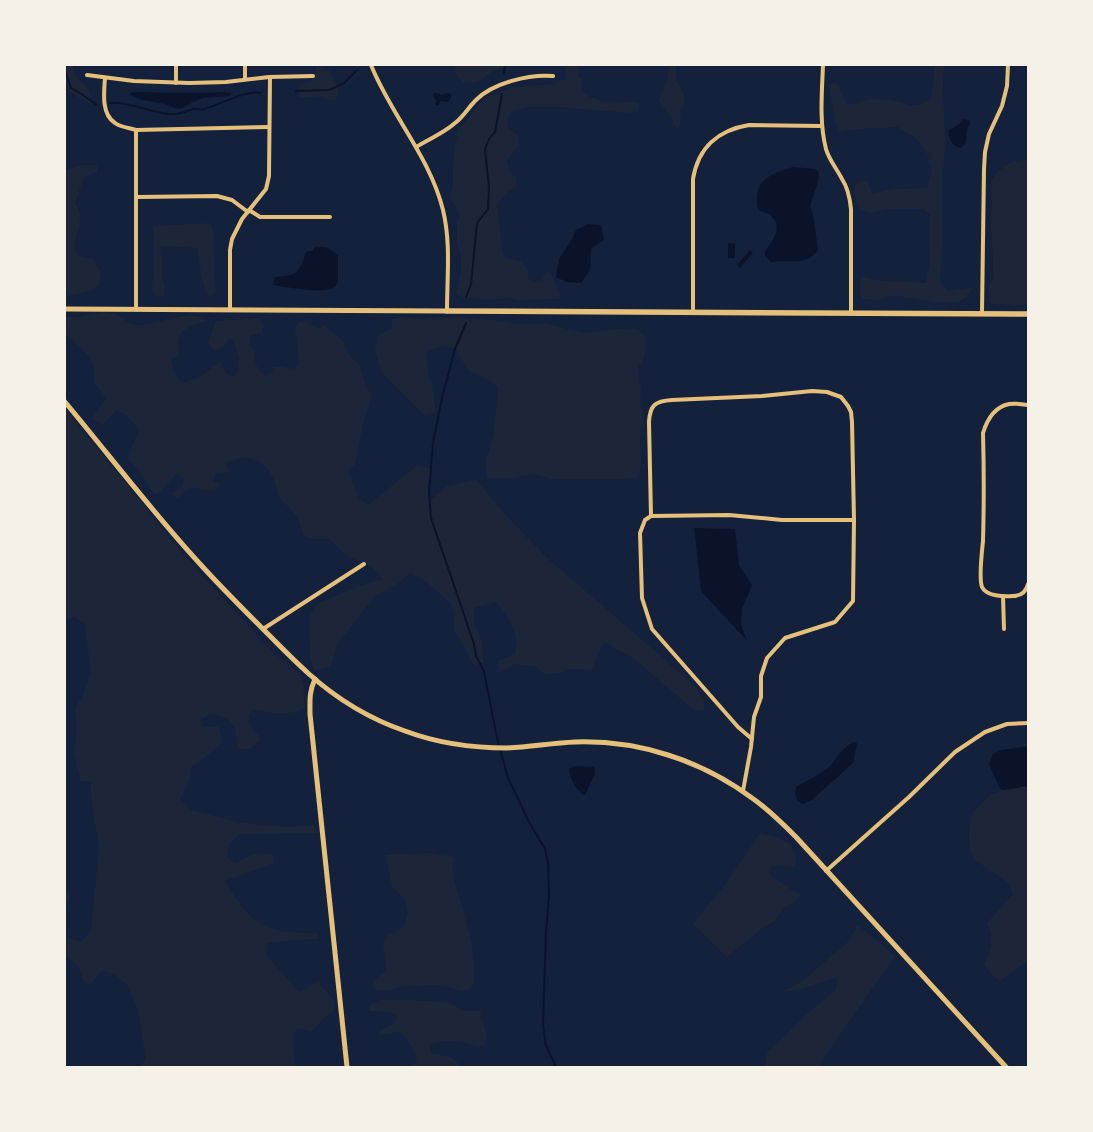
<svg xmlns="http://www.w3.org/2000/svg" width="1093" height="1132" font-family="'Alegreya Sans',sans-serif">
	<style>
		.green { fill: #1d2539 }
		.water { fill: #0b132b }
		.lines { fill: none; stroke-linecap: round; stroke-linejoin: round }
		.stream { stroke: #0b132b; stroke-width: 2 }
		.minor { stroke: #e5c07b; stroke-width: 4 }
		.tertiary { stroke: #e5c07b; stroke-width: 5 }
		.secondary { stroke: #e5c07b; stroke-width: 5.5 }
	</style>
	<rect width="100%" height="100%" fill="#14213d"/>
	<!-- green -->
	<g class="green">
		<path d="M65,65H73C74,87 94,80 90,103C69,93 65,90 65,65Z"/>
		<polygon points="455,65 514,65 495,70 477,82 463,83 456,74"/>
		<path d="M564,65H580L578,77L582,79C582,82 581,86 582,88C587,105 624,101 638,103V111L628,113L559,107H529L513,110L507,119L508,128L518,136L519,146L513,152L507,161L510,172L516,178V187L508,192L497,204L502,250L505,258L522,262L528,271V279L535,281L542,280L547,270L553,277L560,296L559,299L517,300L511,298L487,300L462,297L456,294L461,272V256L457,244V222L460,218L459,212L450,199L453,184V164L456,141L458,130L468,119L477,106L485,98L498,94L510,87L555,84L566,78Z"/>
		<polygon points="669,65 676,65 676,81 681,87 681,91 684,91 684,105 681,105 680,126 676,128 673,124 673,119 659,101 661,93 667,81"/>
		<path d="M934,65H944L943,87L945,147L942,185V250L940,282L948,291L973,287L967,297L958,302L943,303L900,296H887L879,300L862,299L860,291L861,277C881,283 904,280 926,283L929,264L930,215L924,209H889L869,213L860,209L854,195L855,185L861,181H867L872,194L893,189L927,188L932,171L927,153L920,143L914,137L898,127C878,129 859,127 840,132L835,122L829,85L836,82L847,105L870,99L890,100L910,105H920L931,99L934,78Z"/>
		<path d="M318,66L330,71L335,82L339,91L337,97L334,100C328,100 326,99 321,97C313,95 307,100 298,96L300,85L305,83L311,82L316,72V68Z"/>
		<polygon points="1028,159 1028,304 1019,305 992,304 988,300 989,287 993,279 993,262 991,220 992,179 997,172 1011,162"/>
		<path d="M82,165H97V172L84,177L75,203C76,206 80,211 80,215C81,230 62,261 92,258L101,272L99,286L90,291L67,296L65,277V170Z"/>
		<path d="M204,223L211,225C214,232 215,238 213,245L216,293L212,297L207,295L201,276L198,248L161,246L160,252L162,259V278L165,288L164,295L160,297L155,296L152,284L154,265L153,227C157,225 195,224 204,223Z"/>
		<path d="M103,312C107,313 111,313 115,314C123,317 129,325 137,325C162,326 182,308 208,320L193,325L181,332L178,342L179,356L171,358L174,373L182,383L199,377L220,362L227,374L235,377C243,359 238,358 234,341L228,339L222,348L214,351L208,342L216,321L260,318L263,326L262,333L249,336L250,346L255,351C254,362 256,369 265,376L271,373L274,367H283L294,369L299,364L295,327L300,322H306L318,329L324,326L343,341L350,356L361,367L365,385L371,394L368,408L364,419L355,464L348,471L359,498L368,505L418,465L431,469L430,501L447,486L476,480L502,511L545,556L663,658L696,688L704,699V710H694L633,658L604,642L595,661L592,670L572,669L564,672L544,674L536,666L514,664L499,673L498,661L515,654C521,634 508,617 496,602L474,608L473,621L481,639L484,662L475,666L455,631L454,613L451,603L425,581L410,573L399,583L376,595L337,644L331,667L314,670L310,658L309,617L317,604L357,587L383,579L371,566L345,555L330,539H316L303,536C301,524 297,515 288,506C285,504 281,501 279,497C276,493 277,487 275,482C266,460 247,451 225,464L230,472L215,473L213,481L220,484L214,491L201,490L195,487L184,492L179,498L171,494L182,486L184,478L176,474L160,492L154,494L139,471L129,460L130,451L139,430L126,414L116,411L103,425L91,419L106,398L95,383L94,367L87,354L65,333V317H79Z"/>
		<path d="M401,317L420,319L457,317L493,320L515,324H547L583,333L626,328L638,330L646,337C646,350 645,358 638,368L641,390L640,401L644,423L640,431L641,464L639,477L625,479H552L534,474L504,479L487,478L486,461L494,432L498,387L485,378L474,374L467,368L455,349L444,346L426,351L428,372L433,391L435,412L423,414L382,373L375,351L377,336L392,328V319Z"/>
		<path d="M65,408L179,549L207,581L273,652L298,673L303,683L305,708C288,717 273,713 254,710L249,715L250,725L261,739C252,747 251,751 238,748L235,728L227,718L211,714L201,719L203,727H219L222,742L212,752L191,767L190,780L180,799L191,810L242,823L288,827L314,825L317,833L240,834L229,844L227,858L235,863C250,855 257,851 273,855V863L225,881C252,926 263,933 317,933L320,939L292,940L268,943L266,955L299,992L318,982L334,1000V1011L323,1019L312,1031L298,1028L293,1035L294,1062L297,1067H140L146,1059L138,1010L128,986L115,975L104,971L99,973L90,985L84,982L78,966L65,955V930L68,938L81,942L91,931L99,849L91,796V783L86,781H80L74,753L77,728L75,708L83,695L91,674L85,624L75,617L65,619Z"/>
		<path d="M1028,786V960L1000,981L991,974L984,964C992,947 994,942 987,923L1013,894L1007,882L975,860L969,847V829L972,813L990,795L1004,790Z"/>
		<polygon points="760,833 775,837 791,844 796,857 795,867 772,866 769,871 771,876 800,895 794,903 785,906 775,921 761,929 727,957 693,924 727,882"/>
		<polygon points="429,853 454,857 452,864 455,882 472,943 474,982 469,989 462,991 448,987 433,985 398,987 390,990 378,990 373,988 373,982 386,970 383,943 388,935 397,932 405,925 408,913 405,899 392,887 386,855"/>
		<polygon points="65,887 67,888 70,898 65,911"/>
		<polygon points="858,925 895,956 821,1062 821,1067 765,1067 767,1053 808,1013 836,990 837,977 801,989 781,992 800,983 847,943"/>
		<path d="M379,1000H410L443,1002L449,1003L464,1011H480L487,1037L484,1047C463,1043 450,1037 429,1045L432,1054C444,1056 454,1055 460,1067H406L417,1063C415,1050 410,1041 400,1032L376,1035L383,1029L394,1024L397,1016L391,1012L369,1011L370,1005Z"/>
	</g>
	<!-- water -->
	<g class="water">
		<polygon points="133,92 204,93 224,92 231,93 229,96 203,98 187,105 183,108 176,109 165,104 142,100 129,94"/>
		<polygon points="434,93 438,93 441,95 448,93 451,94 451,98 448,102 441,101 438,106 435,104 436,101 433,96"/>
		<path d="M964,119L970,121C970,125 968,126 967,130C965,137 969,144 960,148C951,145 948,139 949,130L958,125Z"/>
		<path d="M793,167L816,169L819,172L818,182L810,206L813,214L818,250C806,267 790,259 771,262L765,256V251C772,242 783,228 772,217C769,213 762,212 758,210C752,181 769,174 793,167Z"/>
		<polygon points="587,224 601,225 604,240 591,249 590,270 581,283 566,282 556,277 559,259 569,244 576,230"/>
		<rect x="728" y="243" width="7" height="15"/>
		<path d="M315,247C327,246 330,247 338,256V283C337,284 335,287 333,288C322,294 286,287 273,285L275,277C282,276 294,277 299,269C303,264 303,257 307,251H312Z"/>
		<polygon points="750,250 753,253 740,268 737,265"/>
		<polygon points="694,528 735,529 739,565 752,585 742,609 741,624 747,641 701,591"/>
		<path d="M853,742H856L857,744L853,763L812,800L803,804L797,801L795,792L796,787C804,782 823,773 829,767C837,758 842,748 853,742Z"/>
		<polygon points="1028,746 1028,786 1004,790 1000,789 989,764 993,754 1001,750"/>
		<path d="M574,766L594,767L595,774L585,795L582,794C575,787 570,780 569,769Z"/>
	</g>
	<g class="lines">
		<!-- stream -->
		<g class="stream">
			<polyline points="65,65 66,74 71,88 80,93 97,105"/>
			<polyline points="504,73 505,65"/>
			<polyline points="296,91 329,90 344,83 357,70"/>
			<path d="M110,103C131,101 157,116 176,114C181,113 188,111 193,109C197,108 201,111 205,109C218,105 247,90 260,93"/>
			<polyline points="466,297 471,284 477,223 488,209 489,187 485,149 489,139 495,132 502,94"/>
			<polyline points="466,323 455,349 442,398 433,443 429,493 431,518 474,644 476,656 484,671 497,738 508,778 529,822 545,849 548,863 549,897 546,932 543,1023 545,1043 556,1067"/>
		</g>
		<!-- minor -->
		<g class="minor">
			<polyline points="245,65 245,79"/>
			<path d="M371,65C391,115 430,157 443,210C451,243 447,277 447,311"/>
			<path d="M823,65C822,92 819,122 826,149C829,160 837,169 842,179C848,188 850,199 851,209V312"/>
			<polyline points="87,75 134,81 189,83 226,82 269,77 313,76"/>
			<path d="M105,78C104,92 101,114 115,123C120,127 130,128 136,130L269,127"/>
			<polyline points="176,83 176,65"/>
			<polyline points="136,130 136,309"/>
			<path d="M416,147C429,139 444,133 455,123C463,117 468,108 476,100C493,83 529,74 553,76"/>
			<polyline points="136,197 217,196 232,200 248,212"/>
			<polyline points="249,210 260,217 330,217"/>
			<polyline points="230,309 230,250 232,239 242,219 266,189 269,176 270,77"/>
			<path d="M693,312V179C698,148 718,130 749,125L822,126"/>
			<polyline points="982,313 984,169 985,152 989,134 1002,106 1007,86 1008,65"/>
			<path d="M1028,405C1022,404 1015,403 1009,404C994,407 987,420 983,433C984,469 984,505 983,541C982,550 979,579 982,587C986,596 1004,597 1013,596C1021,596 1026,592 1028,584"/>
			<path d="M651,516L649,422C650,405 655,401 672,400L762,396L812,391L827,392L841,397L848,406L851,412L852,422L854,520L853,601L835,622L785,638L767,658L761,676V697L754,717L751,747L743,791"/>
			<polyline points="651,516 645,520 640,533 642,598 652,629 738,727 752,739"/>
			<polyline points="651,516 729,515 782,520 854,520"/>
			<polyline points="1003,596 1004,629"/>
			<polyline points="263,629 364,564"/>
			<polyline points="826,871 909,797 955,752 985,732 1007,724 1028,723"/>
		</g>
		<!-- tertiary -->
		<g class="tertiary">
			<polyline points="65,309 447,311"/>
			<path d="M65,402C110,456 153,513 201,565C219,585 238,604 257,623C274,640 291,658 309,674C337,699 370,719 405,731C437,743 473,748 507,748C530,747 552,743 575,742C638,740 701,760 752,798C768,809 782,823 796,837L1006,1067"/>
			<path d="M315,679C309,692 310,700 310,714L347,1067"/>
		</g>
		<!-- secondary -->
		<polyline class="secondary" points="447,311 1028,314"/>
	</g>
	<!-- border -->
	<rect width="1093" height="1132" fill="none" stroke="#f6f1e7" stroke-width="132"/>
</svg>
